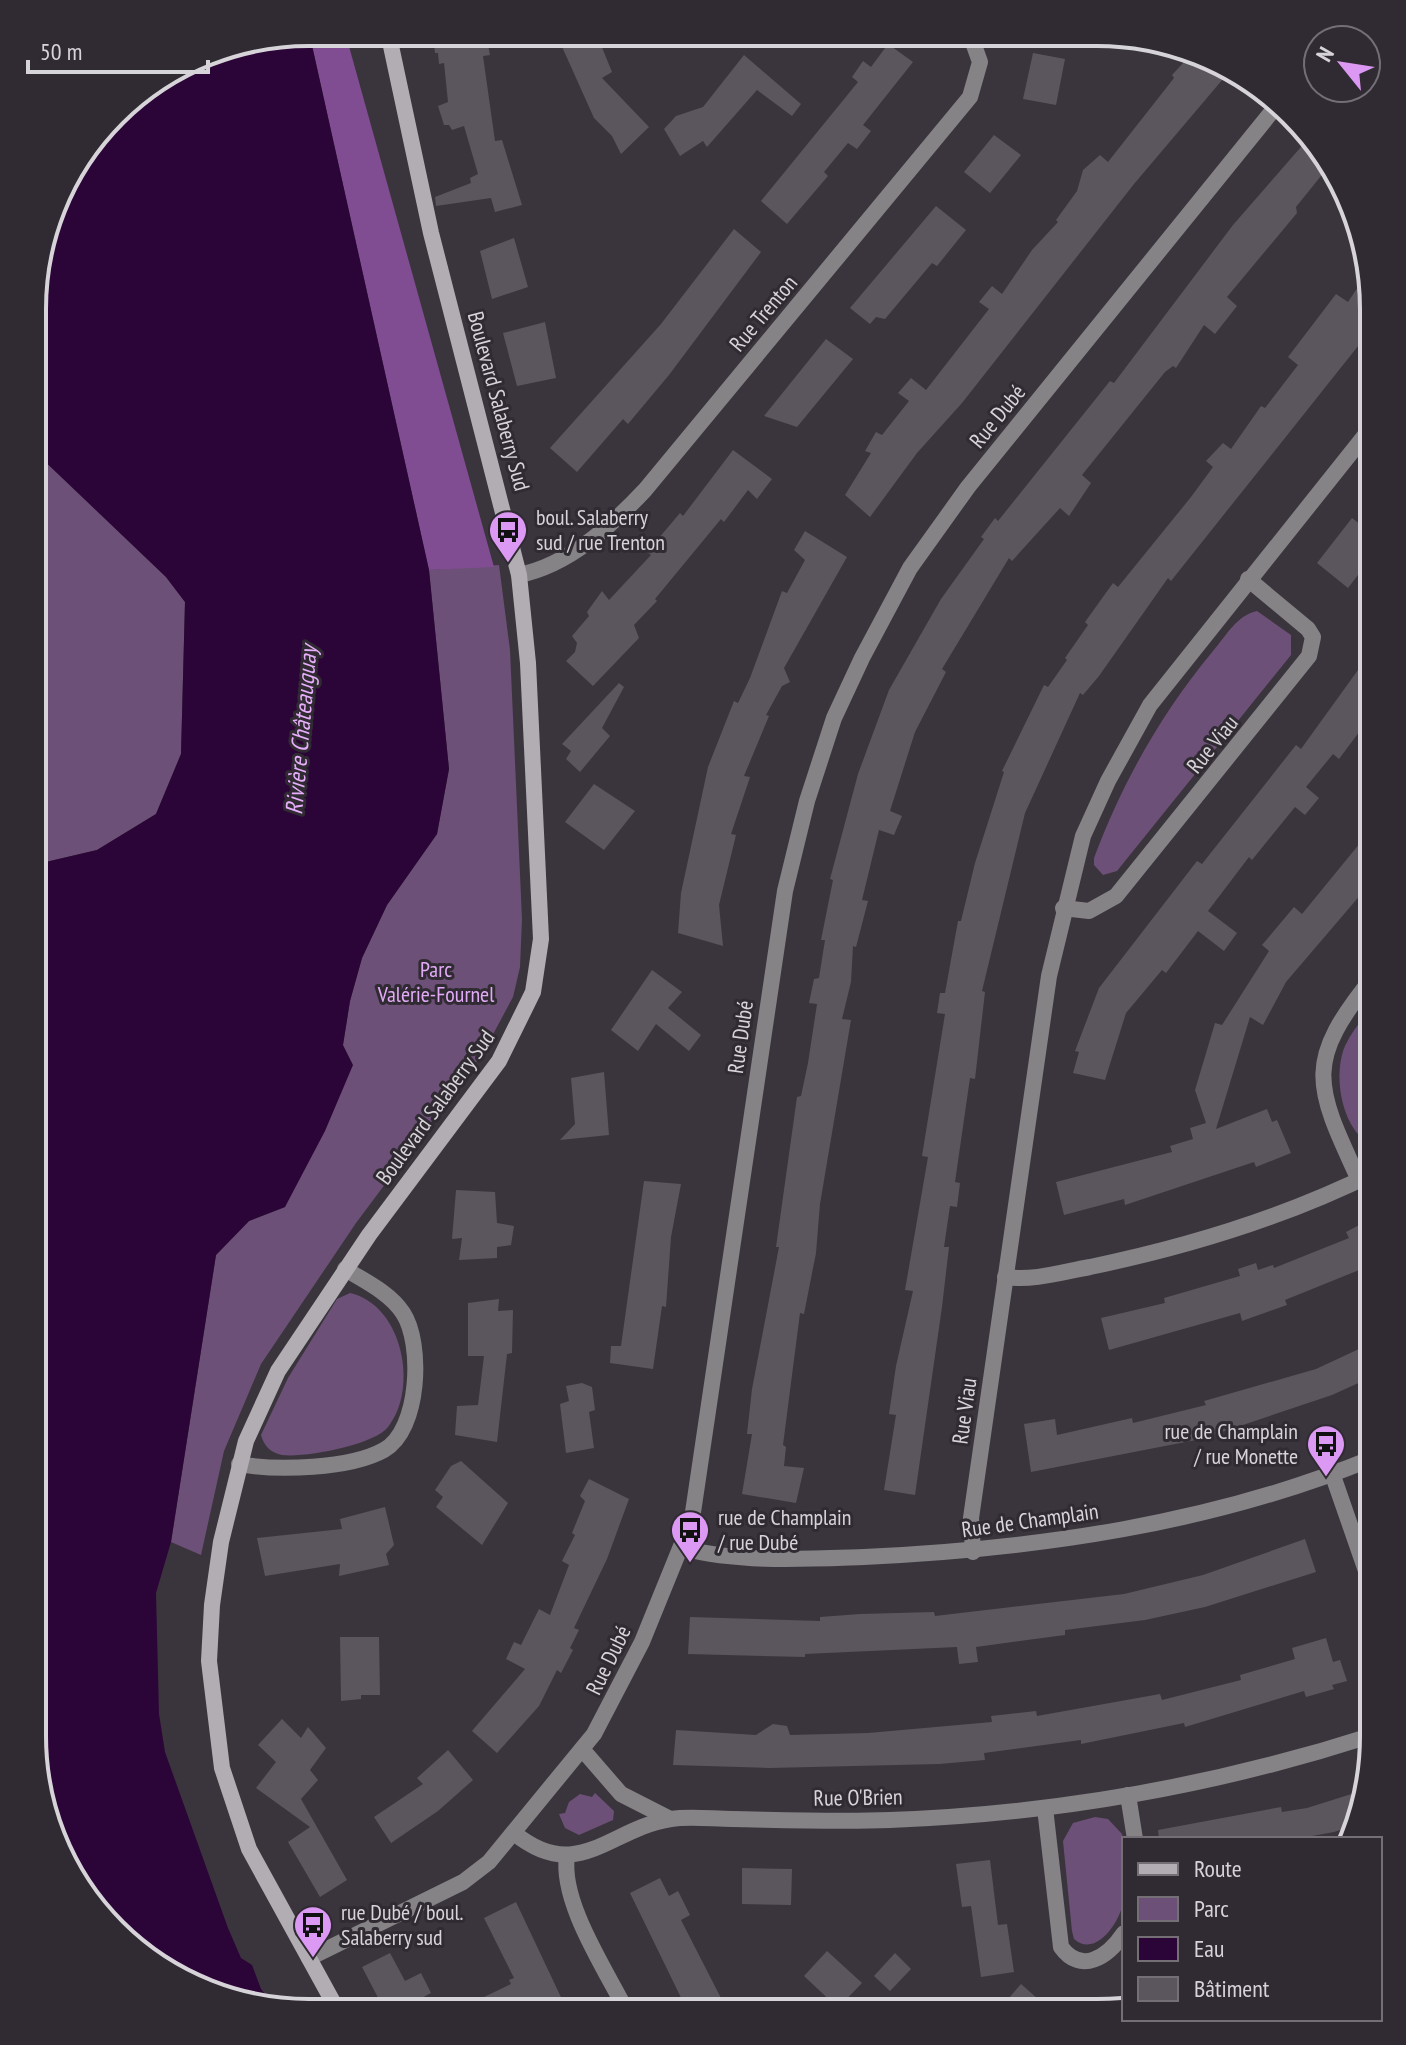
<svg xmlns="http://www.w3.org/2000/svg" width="1406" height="2045" font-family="'PT Sans Narrow',sans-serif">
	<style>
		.green { fill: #6d5078 }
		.forest { fill: #814d92 }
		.water { fill: #2c0538 }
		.building { fill: #5b555d }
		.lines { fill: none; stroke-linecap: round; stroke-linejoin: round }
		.street { stroke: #858386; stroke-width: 16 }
		.secondary { stroke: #b1adb3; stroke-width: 16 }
		.labels { text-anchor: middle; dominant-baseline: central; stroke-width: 6; stroke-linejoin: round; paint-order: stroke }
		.street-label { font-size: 22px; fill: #d7d4d9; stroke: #302b32 }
		.poi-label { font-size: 22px; fill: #d7d4d9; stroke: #302b32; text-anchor: start }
		.park-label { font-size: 22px; fill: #e3abf7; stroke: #302b32 }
		.water-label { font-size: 24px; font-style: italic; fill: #e6aefa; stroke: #302b32 }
		.rim { fill: none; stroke: #d7d4d9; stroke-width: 4 }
	</style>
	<rect width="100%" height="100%" fill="#3a353c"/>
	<!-- green -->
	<g class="green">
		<polygon points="34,451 166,577 185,602 181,754 156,814 97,850 33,865"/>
		<polygon points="499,565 510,650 522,919 520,967 513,997 483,1053 356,1223 261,1364 224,1451 201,1555 171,1542 216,1255 249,1221 285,1207 343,1045 350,1001 362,958 387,905 437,834 449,769 429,570"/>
		<path d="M1257,611L1291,635V655L1117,871L1103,875L1094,865V858C1123,781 1161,714 1213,651C1226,636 1237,615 1257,611Z"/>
		<path d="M1374,1005V1146C1342,1133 1332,1076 1345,1046C1352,1031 1363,1018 1374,1005Z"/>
		<path d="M350,1293C403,1305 419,1389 388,1427C374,1445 305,1458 282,1455C271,1453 264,1446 261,1435L288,1378L337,1299Z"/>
		<polygon points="595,1793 614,1811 613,1820 579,1835 565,1828 559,1814 565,1813 569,1802 580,1794 592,1797"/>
		<path d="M1095,1817L1108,1819L1122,1834C1126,1854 1126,1878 1124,1898C1122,1919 1097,1959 1074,1939L1072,1931L1063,1841L1073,1823Z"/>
	</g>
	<!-- forest -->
	<polygon class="forest" points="309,32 345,32 494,567 429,570"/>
	<!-- water -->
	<polygon class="water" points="309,32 429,570 449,769 437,834 387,905 362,958 350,1001 343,1045 353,1065 325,1131 285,1207 249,1221 216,1255 171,1542 156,1593 159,1714 165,1752 228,1928 241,1958 252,1965 261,1989 278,2011 273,2011 155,1966 60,1858 32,1736 33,865 97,850 156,814 181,754 185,602 166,577 34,451 34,272 69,171 127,100 219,47"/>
	<!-- building -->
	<g class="building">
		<polygon points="433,32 490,33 490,39 487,40 490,55 483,56 495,141 502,140 522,205 495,212 491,198 436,206 435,197 471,183 470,178 478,174 464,126 452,130 449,125 444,125 438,106 448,102 444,63 439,64 438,53 435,53"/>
		<polygon points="568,33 591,33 597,46 601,45 612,72 602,78 649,127 621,154 612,136 594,118 559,40"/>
		<polygon points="888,44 913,62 863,125 871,131 857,149 848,143 824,172 828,176 787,224 761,201 858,82 852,77 863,61 871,67"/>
		<polygon points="1033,53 1065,59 1056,105 1023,99"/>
		<polygon points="744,55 801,104 792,116 757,90 707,147 703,141 680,156 664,129 676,116 703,107"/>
		<polygon points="1195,60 1212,67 1223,79 1134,184 962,403 917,453 870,517 845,495 871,453 865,451 876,432 882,435 909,401 898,393 911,378 926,390 989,309 979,302 992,286 1002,294 1032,250 1058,222 1056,220 1077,191 1083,170 1100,155 1108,162 1174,78 1172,75 1183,63"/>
		<polygon points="994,135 1021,155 990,193 964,172"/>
		<polygon points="1307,140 1329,166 1296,207 1297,213 1227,297 1237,306 1215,334 1204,325 1176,368 1173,366 1165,372 1082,475 1091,483 1069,516 1060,508 1012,561 1009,558 942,669 946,672 915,732 890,811 902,816 894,835 879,830 862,900 868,901 856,947 853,946 851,982 842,1019 851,1020 820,1204 816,1253 804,1314 800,1313 783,1445 786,1447 784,1466 804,1468 796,1503 742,1494 752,1434 747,1434 752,1389 779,1247 776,1247 797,1097 801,1096 808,1063 817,1004 809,1003 814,979 819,978 825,940 821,940 833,880 830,879 858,774 889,690 941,599 984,539 981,537 995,518 998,521 1110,381 1114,383 1233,225"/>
		<polygon points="936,206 966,230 937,266 932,263 885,319 876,317 870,324 850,308"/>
		<polygon points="734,229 761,252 669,375 628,424 623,419 577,472 550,448 661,324"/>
		<polygon points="514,238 528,287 492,299 480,251"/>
		<polygon points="1366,275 1374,326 1171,581 1168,578 1099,676 1083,695 1080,693 1025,813 982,991 985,992 975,1079 970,1078 955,1182 960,1183 957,1207 950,1206 944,1247 949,1247 942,1307 915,1495 884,1490 896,1415 889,1414 896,1366 913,1291 905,1290 928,1157 922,1156 945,1014 937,1013 940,993 945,993 958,921 961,921 975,863 1004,772 1002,771 1044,685 1048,687 1067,660 1065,658 1088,625 1085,622 1113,583 1118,587 1191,497 1213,467 1206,461 1223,443 1231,449 1261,406 1265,408 1298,365 1288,357 1336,294 1348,302"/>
		<polygon points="545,322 556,378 517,386 503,333"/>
		<polygon points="826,339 853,359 797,427 764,416"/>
		<polygon points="733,450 772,479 757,499 748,490 724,522 721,519 655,599 657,601 634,625 639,638 593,686 566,661 575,652 577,643 572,636 589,616 587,612 602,591 609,600 651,555 647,552 680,513 683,516"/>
		<polygon points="1352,518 1374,535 1374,554 1348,588 1317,563"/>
		<polygon points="805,531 847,557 784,668 790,682 782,686 766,715 769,716 744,776 750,777 731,834 736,835 719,905 723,946 678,933 681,893 708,767 734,701 738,703 750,678 782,591 787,593 805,560 794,550"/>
		<polygon points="1358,670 1374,675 1374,712 1339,759 1333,754 1306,787 1319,798 1305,815 1295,807 1252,860 1249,857 1208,911 1237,933 1224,951 1198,931 1166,973 1162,970 1126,1013 1105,1080 1073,1073 1079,1052 1075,1051 1099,988 1197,861 1202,864 1296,745 1301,749"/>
		<polygon points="619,683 624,687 602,728 610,736 580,772 566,759 571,751 562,744"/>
		<polygon points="594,784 635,811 604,850 565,822"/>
		<polygon points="1374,826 1374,879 1286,982 1263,1025 1250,1017 1216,1129 1267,1109 1272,1122 1277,1120 1291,1153 1256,1167 1254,1162 1125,1205 1124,1199 1064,1215 1056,1182 1172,1152 1170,1146 1193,1139 1190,1128 1206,1123 1195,1090 1215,1023 1222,1025 1269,951 1262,945 1294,907 1302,914"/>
		<polygon points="652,970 682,992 668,1008 701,1035 689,1051 656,1024 638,1051 611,1030"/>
		<polygon points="604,1072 609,1135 560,1140 575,1124 571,1078"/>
		<polygon points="644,1181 681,1184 671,1237 666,1307 662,1306 653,1369 610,1363 611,1346 621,1346"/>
		<polygon points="456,1190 495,1192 497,1223 514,1226 511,1245 497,1247 497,1258 459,1260 462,1238 452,1239"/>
		<polygon points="1367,1221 1374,1235 1374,1264 1285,1300 1287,1305 1242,1321 1240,1313 1109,1350 1101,1318 1165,1303 1164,1298 1240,1276 1238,1269 1256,1263 1258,1270 1273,1265 1274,1268 1349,1238 1346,1232"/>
		<polygon points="499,1299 498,1311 513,1310 512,1353 507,1354 497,1442 455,1435 457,1406 478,1405 484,1356 468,1356 468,1303"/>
		<polygon points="1374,1342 1374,1376 1332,1395 1201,1439 1031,1472 1024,1424 1055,1419 1057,1435 1132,1418 1133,1423 1206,1405 1204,1401 1316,1369"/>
		<polygon points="582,1383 592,1387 595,1410 589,1412 594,1448 566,1453 560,1404 569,1401 566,1386"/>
		<polygon points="461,1461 508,1503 482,1545 436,1507 443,1497 435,1490 451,1466"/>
		<polygon points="589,1479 629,1499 607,1559 574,1628 579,1630 570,1648 573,1650 561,1673 557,1670 539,1706 497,1753 472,1731 525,1669 506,1659 514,1642 521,1645 539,1609 550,1615 569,1565 562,1561 575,1535 572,1533 585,1501 580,1496"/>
		<polygon points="385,1507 394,1545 386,1554 389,1565 339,1576 340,1564 265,1576 257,1538 342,1529 340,1519"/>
		<polygon points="1305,1539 1316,1572 1205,1607 1145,1620 1065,1630 1065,1635 976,1647 978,1662 959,1664 957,1647 805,1654 805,1657 688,1654 690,1617 820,1621 820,1617 860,1614 934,1612 935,1616 1124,1594 1203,1575"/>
		<polygon points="340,1637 379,1637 380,1695 361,1695 361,1699 341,1701"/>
		<polygon points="1326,1638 1333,1662 1340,1660 1347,1681 1332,1685 1334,1689 1306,1697 1304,1691 1185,1727 1184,1723 1081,1744 1081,1740 984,1753 985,1760 939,1764 769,1768 673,1765 676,1730 756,1735 773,1724 787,1726 790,1735 868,1733 992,1722 991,1716 1036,1711 1037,1716 1160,1694 1162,1700 1241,1680 1240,1675 1295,1659 1292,1648"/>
		<polygon points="282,1719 301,1738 308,1727 326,1748 310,1770 318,1780 301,1799 347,1880 320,1897 288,1842 310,1827 256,1788 276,1762 258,1745"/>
		<polygon points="448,1750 473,1780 438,1811 391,1843 374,1817 423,1784 417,1778"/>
		<polygon points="1361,1791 1349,1827 1334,1832 1296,1839 1159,1839 1158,1830 1281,1807 1282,1812 1307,1808"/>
		<polygon points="990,1860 998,1925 1007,1924 1014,1972 981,1977 971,1906 962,1907 956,1864"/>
		<polygon points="742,1868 792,1869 791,1905 742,1904"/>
		<polygon points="660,1878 669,1896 678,1891 690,1915 681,1920 722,2000 698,2012 688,2012 630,1893"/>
		<polygon points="516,1902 568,2012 525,2011 520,2000 498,2011 455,2011 511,1984 509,1980 514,1978 484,1918"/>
		<polygon points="827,1951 862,1983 838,2008 804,1976"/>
		<polygon points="390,1953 405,1981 421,1973 431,1993 416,2001 422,2011 385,2011 362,1967"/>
		<polygon points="895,1953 911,1969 890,1991 874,1976"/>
		<polygon points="1021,1984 1054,2013 996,2013"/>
	</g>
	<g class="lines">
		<!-- street -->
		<g class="street">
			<polyline points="678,33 678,36"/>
			<path d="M519,575C569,565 611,526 645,490L970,97L980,62L970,34"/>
			<polyline points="1063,908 1089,911 1116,896 1309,656 1313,637 1308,629 1248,579"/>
			<path d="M1359,1180C1314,1083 1304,1062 1374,976"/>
			<path d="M1005,1277C1034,1281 1062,1272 1090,1267C1187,1247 1285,1217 1374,1173"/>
			<path d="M239,1464C277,1471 350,1469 384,1450C420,1430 423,1343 403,1313C390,1293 365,1281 345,1269"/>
			<polyline points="1332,1473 1373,1591"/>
			<path d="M683,1548C739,1563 806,1559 864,1557C1037,1549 1212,1524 1373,1458"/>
			<polyline points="973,1552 971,1518 1049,976 1083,836 1108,781 1150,705 1374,424"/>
			<polyline points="582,1749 621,1794 670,1819"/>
			<polyline points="1128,1795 1135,1839"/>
			<path d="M1045,1808L1061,1947C1081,1975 1108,1957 1124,1933"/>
			<path d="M514,1833C578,1885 610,1828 671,1819C690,1816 713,1819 732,1819C785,1820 837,1822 890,1820C1053,1814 1218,1785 1373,1735"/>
			<path d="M567,1856C560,1902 606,1970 627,2012"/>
			<polyline points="309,1958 463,1882 489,1862 594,1734 642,1642 692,1519 785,891 807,801 834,718 862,658 910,568 968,487 1278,104"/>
		</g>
		<!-- secondary -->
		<polyline class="secondary" points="338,2011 249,1849 222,1768 209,1661 212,1605 221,1542 246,1441 278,1371 369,1235 499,1061 533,992 541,939 528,663 519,575 431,233 388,32"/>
	</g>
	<!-- icons -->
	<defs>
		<g id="bus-pin" transform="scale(2)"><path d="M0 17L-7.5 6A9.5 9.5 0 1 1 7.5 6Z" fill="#dc99f4" stroke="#302b32"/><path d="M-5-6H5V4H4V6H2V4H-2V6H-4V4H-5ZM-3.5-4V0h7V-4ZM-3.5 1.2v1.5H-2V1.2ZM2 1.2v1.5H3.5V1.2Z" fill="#111"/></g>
	</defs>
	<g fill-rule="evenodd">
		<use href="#bus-pin" x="508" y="530"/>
		<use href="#bus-pin" x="1326" y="1444"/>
		<use href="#bus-pin" x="690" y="1530"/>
		<use href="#bus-pin" x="313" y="1925"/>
	</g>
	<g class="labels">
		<!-- street labels -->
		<g class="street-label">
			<text transform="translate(763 313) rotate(-50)">Rue Trenton</text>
			<text transform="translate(499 401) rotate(75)">Boulevard Salaberry Sud</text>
			<text transform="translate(997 416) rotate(-51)">Rue Dubé</text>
			<text transform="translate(1212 744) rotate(-51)">Rue Viau</text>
			<text transform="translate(740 1037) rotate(-82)">Rue Dubé</text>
			<text transform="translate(435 1107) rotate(-54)">Boulevard Salaberry Sud</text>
			<text transform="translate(964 1411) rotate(-82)">Rue Viau</text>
			<text transform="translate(1030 1520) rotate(-8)">Rue de Champlain</text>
			<text transform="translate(608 1660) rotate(-64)">Rue Dubé</text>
			<text transform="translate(858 1797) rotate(-1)">Rue O'Brien</text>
		</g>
		<!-- poi labels -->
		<g class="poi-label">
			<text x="536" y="517">boul. Salaberry<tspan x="536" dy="25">sud / rue Trenton</tspan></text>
			<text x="1298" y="1431" text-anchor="end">rue de Champlain<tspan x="1298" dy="25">/ rue Monette</tspan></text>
			<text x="718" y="1517">rue de Champlain<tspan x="718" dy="25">/ rue Dubé</tspan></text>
			<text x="341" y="1912">rue Dubé / boul.<tspan x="341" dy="25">Salaberry sud</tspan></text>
		</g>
		<!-- park labels -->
		<g class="park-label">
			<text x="436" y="969">Parc<tspan x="436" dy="25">Valérie-Fournel</tspan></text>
		</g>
		<!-- water labels -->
		<g class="water-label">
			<text transform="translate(301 730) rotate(-85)">Rivière Châteauguay</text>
		</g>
	</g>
	<!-- crop -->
	<path d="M0 0H1406V2045H0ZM309 46H1097A263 263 0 0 1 1360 309V1736A263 263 0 0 1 1097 1999H309A263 263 0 0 1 46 1736V309A263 263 0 0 1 309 46Z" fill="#302b32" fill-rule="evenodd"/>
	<path class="rim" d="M309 46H1097A263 263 0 0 1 1360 309V1736A263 263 0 0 1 1097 1999H309A263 263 0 0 1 46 1736V309A263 263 0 0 1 309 46Z"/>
	<!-- legend -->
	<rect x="1122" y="1837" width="260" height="184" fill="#302b32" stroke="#736f75" stroke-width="2"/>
	<rect x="1138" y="1863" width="40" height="12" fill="#b1adb3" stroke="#736f75" stroke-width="2"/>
	<text x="1194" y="1877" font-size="24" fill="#d7d4d9">Route</text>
	<rect x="1138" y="1897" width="40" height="24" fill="#6d5078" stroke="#736f75" stroke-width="2"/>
	<text x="1194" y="1917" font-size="24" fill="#d7d4d9">Parc</text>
	<rect x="1138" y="1937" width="40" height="24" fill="#2c0538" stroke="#736f75" stroke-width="2"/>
	<text x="1194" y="1957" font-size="24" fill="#d7d4d9">Eau</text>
	<rect x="1138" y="1977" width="40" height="24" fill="#5b555d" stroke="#736f75" stroke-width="2"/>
	<text x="1194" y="1997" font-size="24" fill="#d7d4d9">Bâtiment</text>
	<!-- north arrow -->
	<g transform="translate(1342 64) rotate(300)"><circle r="38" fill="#302b32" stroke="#736f75" stroke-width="2"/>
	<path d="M0-6L14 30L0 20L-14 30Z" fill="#dc99f4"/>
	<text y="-12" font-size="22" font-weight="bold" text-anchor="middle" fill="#d7d4d9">N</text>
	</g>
	<!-- scale -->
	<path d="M28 60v12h180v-12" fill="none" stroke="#d7d4d9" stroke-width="4"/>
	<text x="40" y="60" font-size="24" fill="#d7d4d9" stroke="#302b32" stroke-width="6" paint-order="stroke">50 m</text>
</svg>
